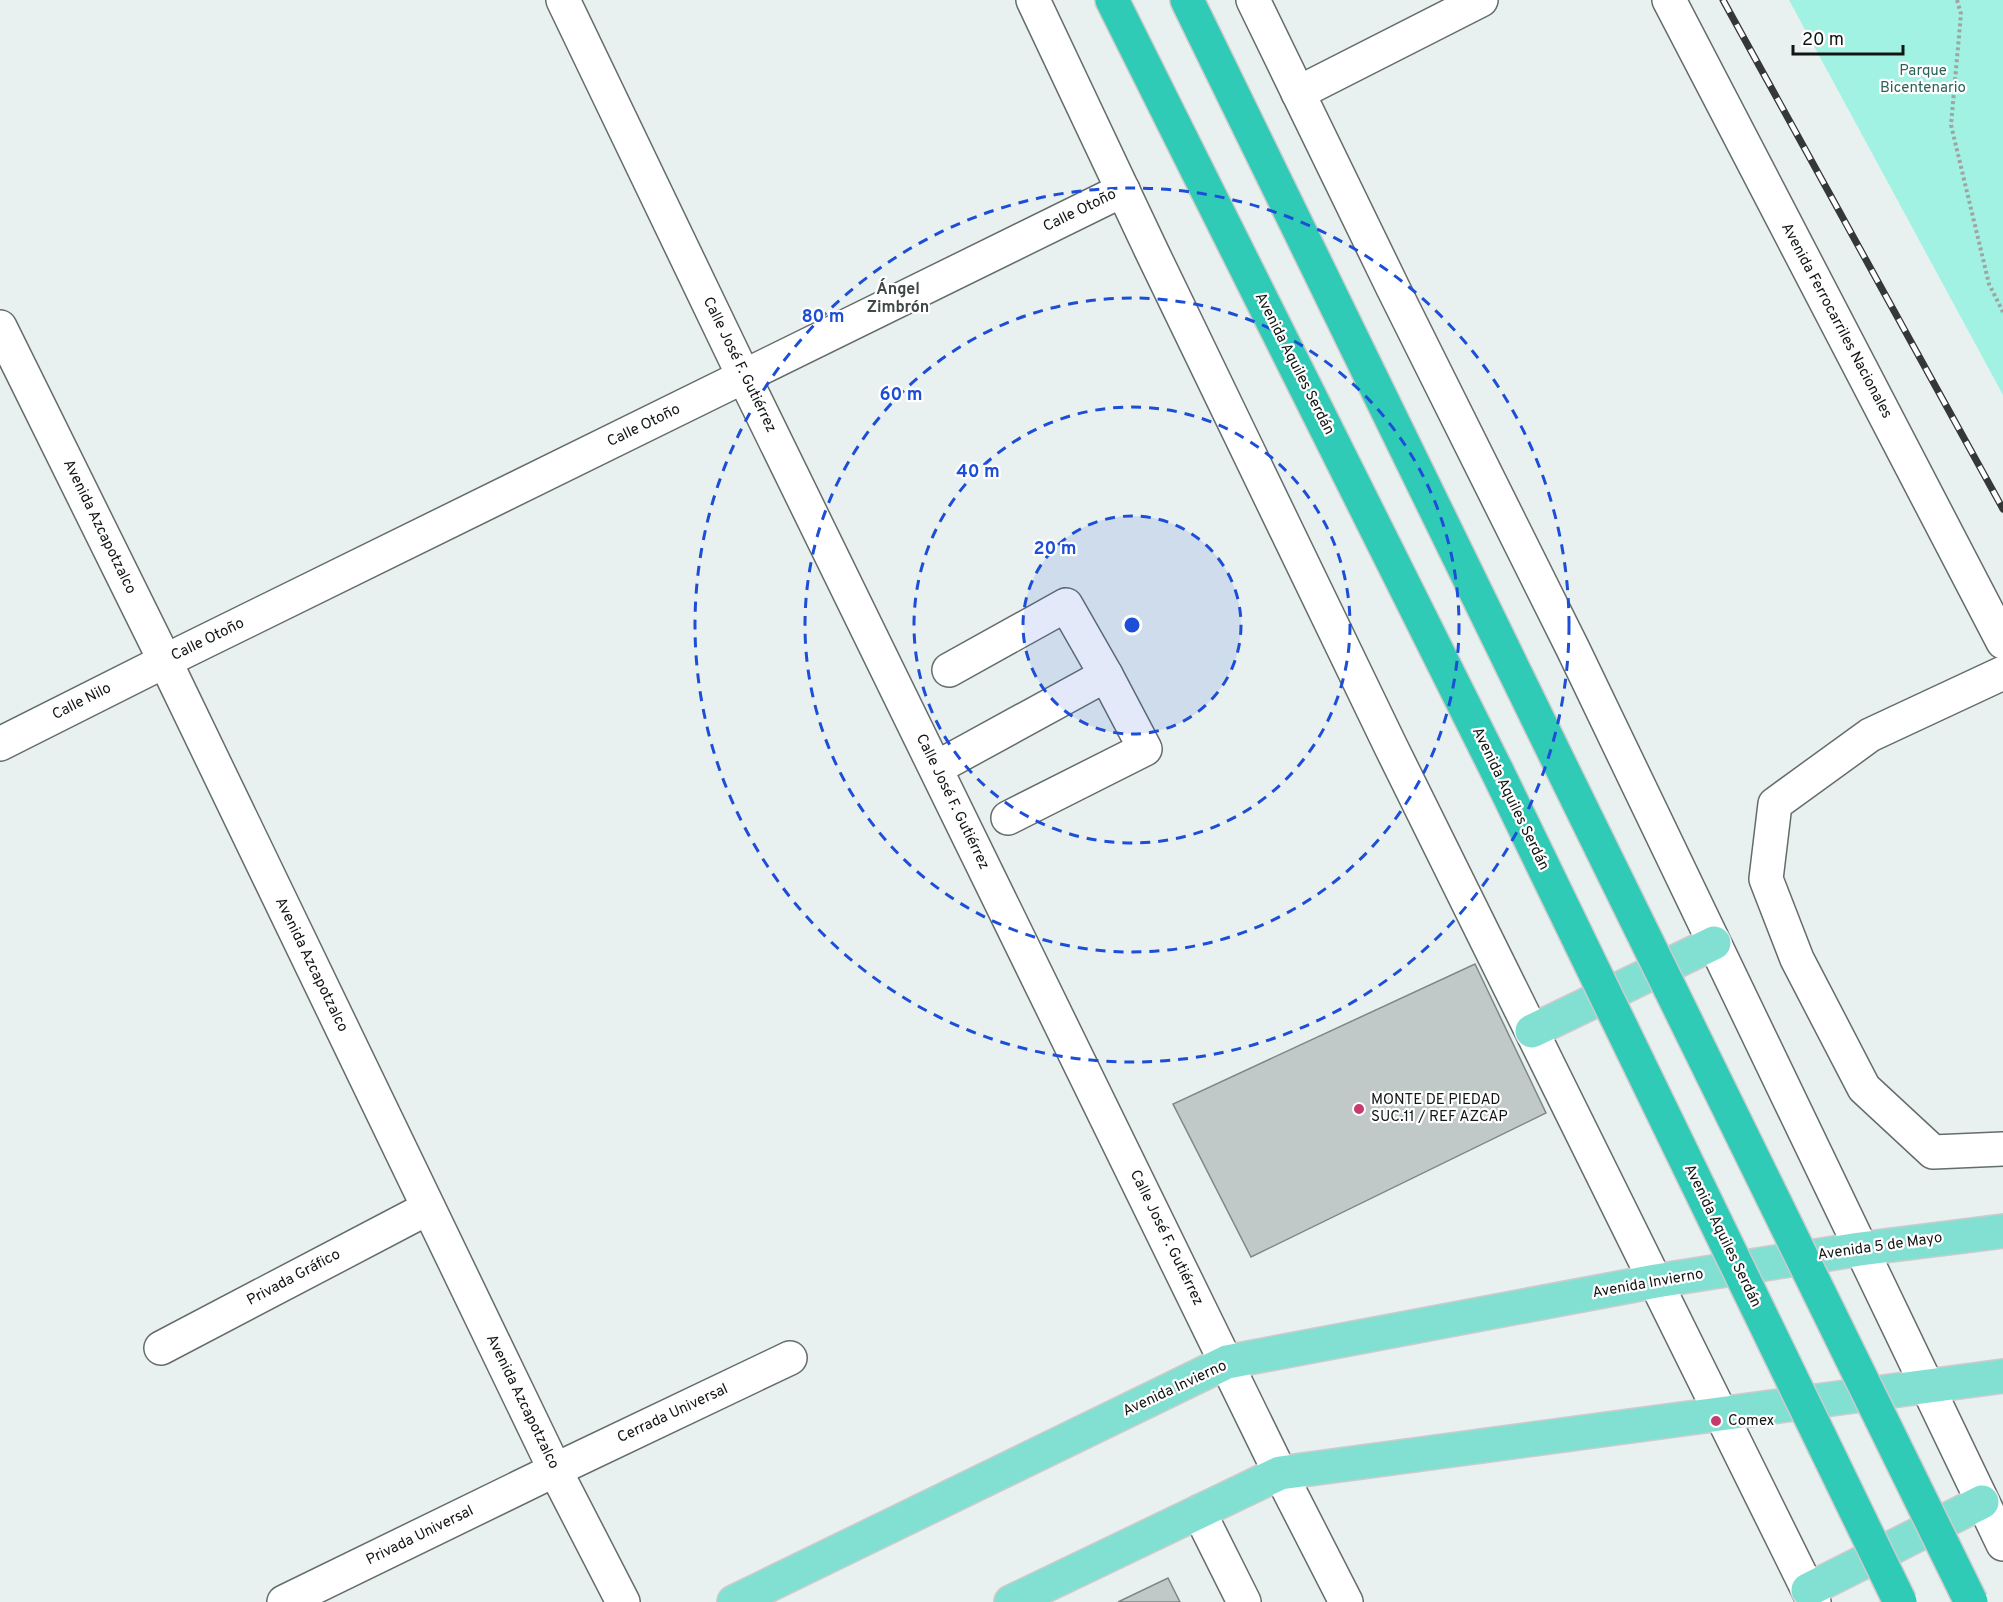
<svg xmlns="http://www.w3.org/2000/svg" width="2003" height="1602" font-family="Overpass,sans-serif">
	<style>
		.green { fill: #a2f2e3 }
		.building { fill: #c0c9c7; stroke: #7e8785; stroke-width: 1.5 }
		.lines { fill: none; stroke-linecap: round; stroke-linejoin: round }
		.minor-casing { stroke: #646d6b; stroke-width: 36 }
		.major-casing { stroke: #cbcccb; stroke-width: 36 }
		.highway-casing { stroke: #cbcccb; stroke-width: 36 }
		.path { stroke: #9ea5a3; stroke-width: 4; stroke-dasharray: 3 3; stroke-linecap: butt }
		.minor { stroke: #fff; stroke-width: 33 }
		.major { stroke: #82e0d3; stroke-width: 33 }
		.highway { stroke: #2fcbb6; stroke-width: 33 }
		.rail-casing { stroke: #343837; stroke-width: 7 }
		.rail { stroke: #fff; stroke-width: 4.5; stroke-dasharray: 14; stroke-linecap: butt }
		.highway-bridge-casing { stroke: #cbcccb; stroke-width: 36; stroke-linecap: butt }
		.highway-bridge { stroke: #2fcbb6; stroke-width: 33 }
		.ring { fill: none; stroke: #1d4ed8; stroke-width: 3; stroke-dasharray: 10 8 }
		.poi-dot { fill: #c53a6f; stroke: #fff; stroke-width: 2 }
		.labels { text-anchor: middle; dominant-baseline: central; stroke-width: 4.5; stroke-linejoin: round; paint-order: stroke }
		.park-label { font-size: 15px; fill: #2a6159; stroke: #fff }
		.street-label { font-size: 15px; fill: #111514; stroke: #fff }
		.poi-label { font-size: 15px; fill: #111514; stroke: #fff; text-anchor: start }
		.neighbourhood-label { font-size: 16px; font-weight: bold; fill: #414948; stroke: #fff }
		.centre { fill: #1d4ed8; stroke: #fff; stroke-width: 3 }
		.ring-label { font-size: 18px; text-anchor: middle; font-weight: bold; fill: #1d4ed8; stroke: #fff; stroke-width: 4.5; stroke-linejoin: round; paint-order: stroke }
	</style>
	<rect width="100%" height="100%" fill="#e8f1ef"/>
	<!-- green -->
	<polygon class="green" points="1789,0 2003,0 2003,395"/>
	<!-- building -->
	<g class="building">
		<polygon points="1475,964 1546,1113 1251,1257 1173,1104"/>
		<polygon points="1168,1578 1180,1602 1118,1602"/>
	</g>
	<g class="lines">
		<!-- minor casing -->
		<g class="minor-casing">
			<g id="minor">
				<polyline points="563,0 744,377 1280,1473 1346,1602"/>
				<polyline points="1033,0 1152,252 1391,747 1814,1602"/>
				<polyline points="1253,0 1393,288 1573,649 2003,1544"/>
				<polyline points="1669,0 2003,642"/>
				<polyline points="1298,93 1481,0"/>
				<polyline points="0,327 165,661 555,1470 623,1602"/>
				<polyline points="2003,673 1870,735 1775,804 1766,879 1797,959 1864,1088 1933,1152 2003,1149"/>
				<polyline points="0,744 165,661 1123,190"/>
				<polyline points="936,768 1106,675 1066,605 949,670"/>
				<polyline points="1008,818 1145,749 1106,675"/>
				<polyline points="161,1348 428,1208"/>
				<polyline points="1199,1512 1244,1602"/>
				<polyline points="284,1602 555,1470 790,1358"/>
			</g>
		</g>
		<!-- major casing -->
		<g class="major-casing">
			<g id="major">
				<polyline points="1532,1031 1714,943"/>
				<polyline points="1808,1590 1982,1502"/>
				<polyline points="734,1602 1227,1362 1656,1281 1860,1249 2003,1231"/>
				<polyline points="1011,1602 1280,1473 2003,1376"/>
			</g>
		</g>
		<!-- highway casing -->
		<g class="highway-casing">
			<g id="highway">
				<polyline points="1112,0 1497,771"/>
				<polyline points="1187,0 1549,742"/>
			</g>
		</g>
		<!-- path -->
		<polyline class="path" points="1957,0 1961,14 1951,125 1989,284 2003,312"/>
		<!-- minor -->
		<use href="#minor" class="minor"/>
		<!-- major -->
		<use href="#major" class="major"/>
		<!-- highway -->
		<use href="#highway" class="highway"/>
		<!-- rail casing -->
		<g class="rail-casing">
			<polyline id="rail" points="1723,0 2003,509"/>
		</g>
		<!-- rail -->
		<use href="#rail" class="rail"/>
		<!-- highway-bridge casing -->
		<g class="highway-bridge-casing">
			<g id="highway-bridge">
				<polyline points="1549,742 1971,1602"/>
				<polyline points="1497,771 1900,1602"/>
			</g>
		</g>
		<!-- highway-bridge -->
		<use href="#highway-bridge" class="highway-bridge"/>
	</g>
	<!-- distance rings -->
	<circle cx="1132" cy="625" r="109" fill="#1d4ed8" fill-opacity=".12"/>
	<g class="ring">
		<circle cx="1132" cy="625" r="109"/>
		<circle cx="1132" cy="625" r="218"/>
		<circle cx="1132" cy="625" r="327"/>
		<circle cx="1132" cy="625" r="437"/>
	</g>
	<!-- markers -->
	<g class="poi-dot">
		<circle cx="1359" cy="1109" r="6"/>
		<circle cx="1716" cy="1421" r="6"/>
	</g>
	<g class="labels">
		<!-- park labels -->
		<g class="park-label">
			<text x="1923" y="71">Parque<tspan x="1923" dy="17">Bicentenario</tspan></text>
		</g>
		<!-- street labels -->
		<g class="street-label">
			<text transform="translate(1080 211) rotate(-26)">Calle Otoño</text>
			<text transform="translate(1836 321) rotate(62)">Avenida Ferrocarriles Nacionales</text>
			<text transform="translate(1294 364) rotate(63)">Avenida Aquiles Serdán</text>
			<text transform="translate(739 365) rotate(64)">Calle José F. Gutiérrez</text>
			<text transform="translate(644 426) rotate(-26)">Calle Otoño</text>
			<text transform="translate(99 527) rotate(64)">Avenida Azcapotzalco</text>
			<text transform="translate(208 640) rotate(-26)">Calle Otoño</text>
			<text transform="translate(82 702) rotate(-27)">Calle Nilo</text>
			<text transform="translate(1510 799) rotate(64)">Avenida Aquiles Serdán</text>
			<text transform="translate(952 802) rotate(64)">Calle José F. Gutiérrez</text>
			<text transform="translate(311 965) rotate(64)">Avenida Azcapotzalco</text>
			<text transform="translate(1722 1236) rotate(64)">Avenida Aquiles Serdán</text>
			<text transform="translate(1166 1238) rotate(64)">Calle José F. Gutiérrez</text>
			<text transform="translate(1880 1247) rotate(-8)">Avenida 5 de Mayo</text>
			<text transform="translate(294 1278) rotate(-28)">Privada Gráfico</text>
			<text transform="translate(1648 1284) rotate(-10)">Avenida Invierno</text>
			<text transform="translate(1175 1389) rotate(-25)">Avenida Invierno</text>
			<text transform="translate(522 1402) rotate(64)">Avenida Azcapotzalco</text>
			<text transform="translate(673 1414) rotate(-25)">Cerrada Universal</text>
			<text transform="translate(420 1536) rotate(-26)">Privada Universal</text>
		</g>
		<!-- poi labels -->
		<g class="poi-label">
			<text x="1371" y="1100">MONTE DE PIEDAD<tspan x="1371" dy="17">SUC.11 / REF AZCAP</tspan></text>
			<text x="1728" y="1421">Comex</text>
		</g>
		<!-- neighbourhood labels -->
		<g class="neighbourhood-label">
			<text x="898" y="290">Ángel<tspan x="898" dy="18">Zimbrón</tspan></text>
		</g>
	</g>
	<circle cx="1132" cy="625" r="9" class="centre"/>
	<g class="ring-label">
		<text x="823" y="322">80 m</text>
		<text x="901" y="400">60 m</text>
		<text x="978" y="477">40 m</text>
		<text x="1055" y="554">20 m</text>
	</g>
	<!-- scale -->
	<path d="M1793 45v9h110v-9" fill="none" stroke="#111514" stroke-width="3"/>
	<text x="1802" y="45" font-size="18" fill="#111514" stroke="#ffffff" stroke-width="4.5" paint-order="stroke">20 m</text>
</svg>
